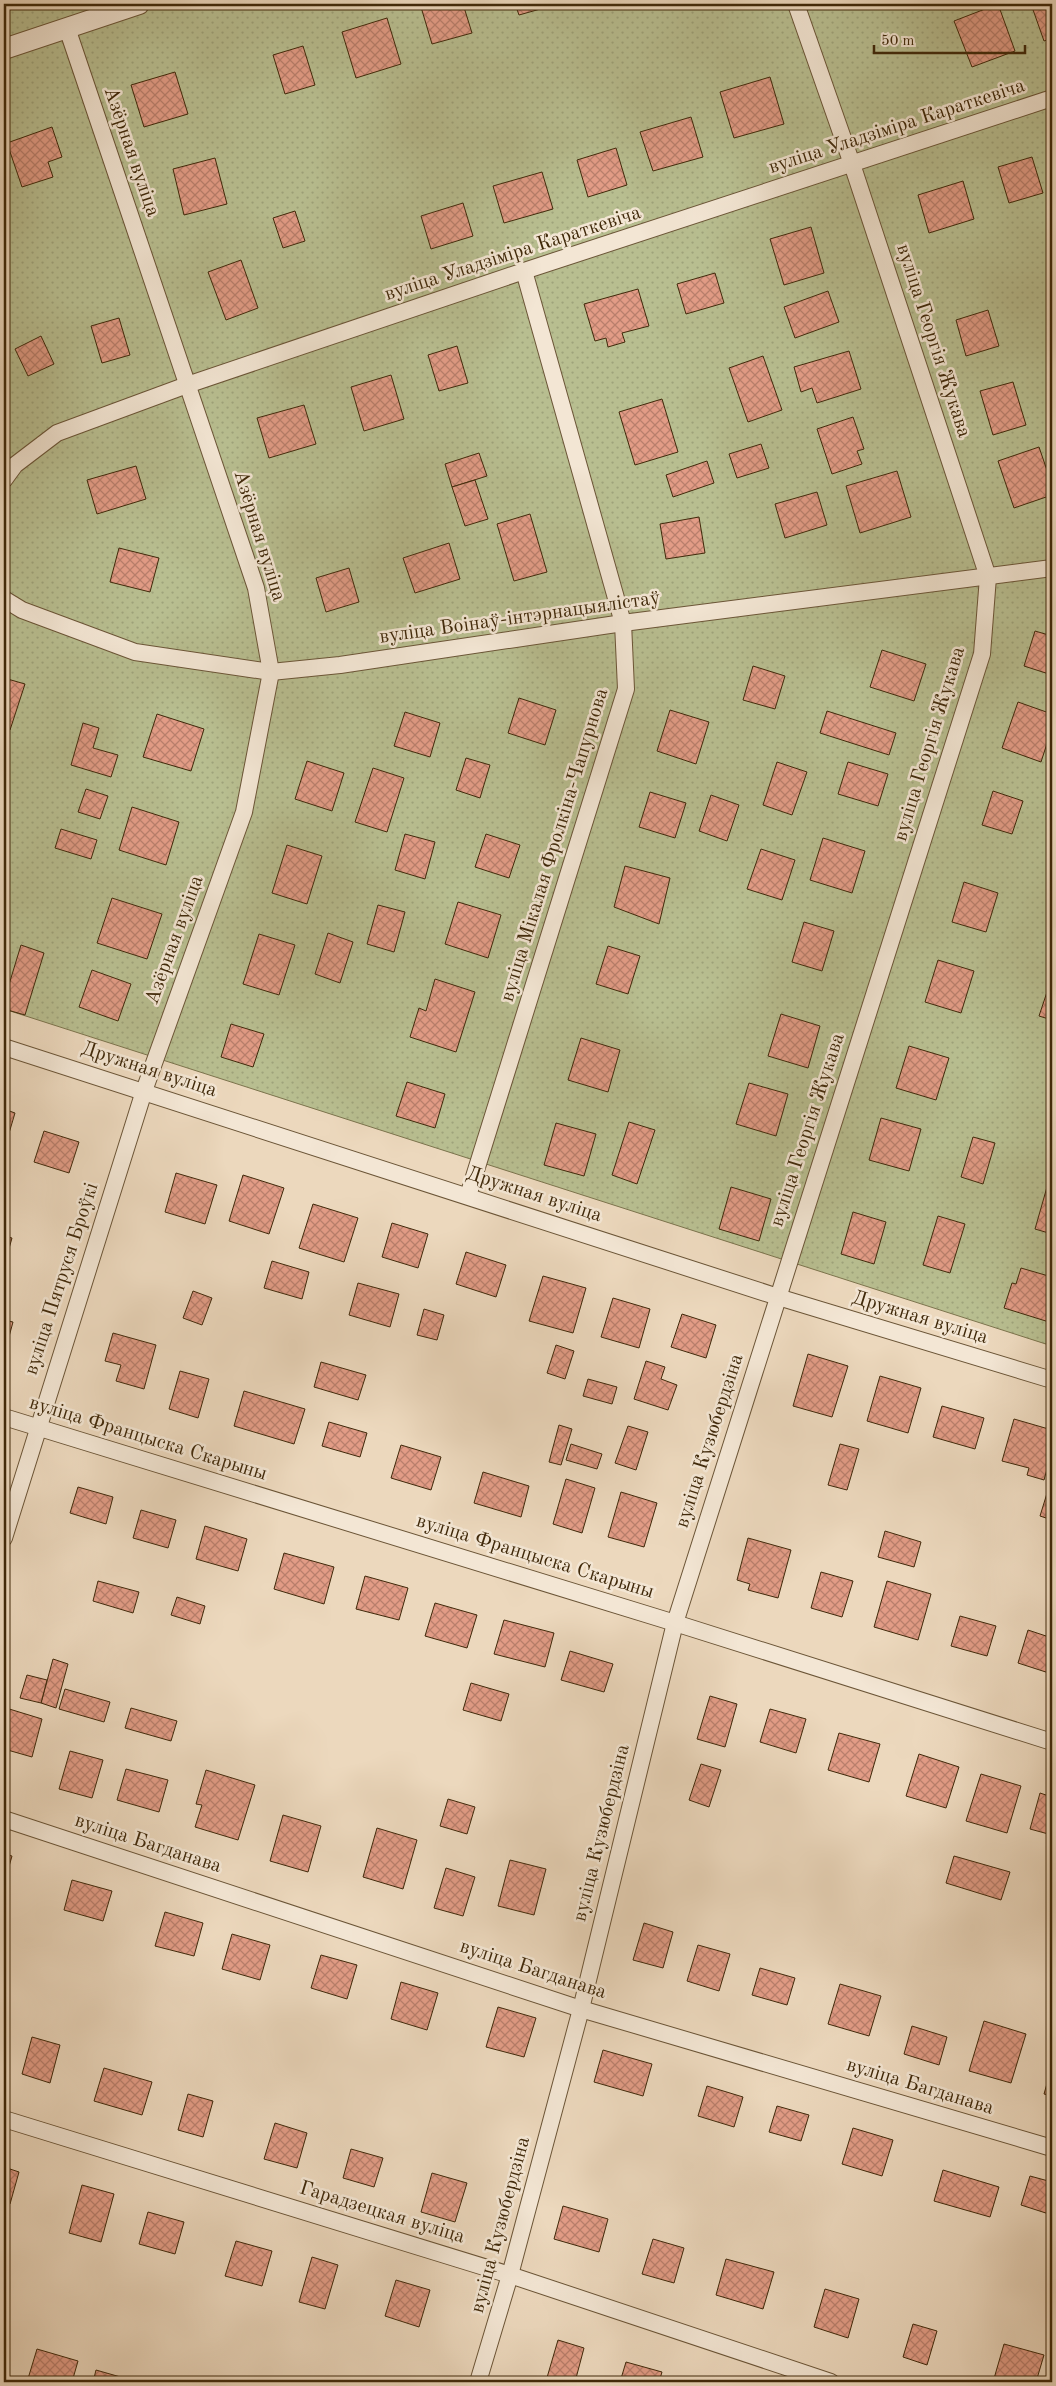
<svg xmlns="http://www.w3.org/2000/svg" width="1056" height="2386" font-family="'Old Standard TT',serif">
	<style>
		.grass { fill: url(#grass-dots); stroke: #7c744d }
		.building { fill: url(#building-cross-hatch); stroke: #40290a }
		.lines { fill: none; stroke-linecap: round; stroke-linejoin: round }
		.minor-casing { stroke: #6b5537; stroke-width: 18 }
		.tertiary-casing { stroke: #6b5537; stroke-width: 22 }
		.minor { stroke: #f3e6d4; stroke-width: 16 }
		.tertiary { stroke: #f3e6d4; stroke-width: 20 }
		.labels { text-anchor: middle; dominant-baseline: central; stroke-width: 5; stroke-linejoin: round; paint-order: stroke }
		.street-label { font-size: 20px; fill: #40290a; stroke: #f3e6d4 }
	</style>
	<defs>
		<pattern id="grass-dots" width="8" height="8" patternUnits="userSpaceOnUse" patternTransform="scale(1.25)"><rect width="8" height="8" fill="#b8be90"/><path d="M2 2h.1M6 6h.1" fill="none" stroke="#9fa37b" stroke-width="1.8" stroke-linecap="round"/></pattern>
		<pattern id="building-cross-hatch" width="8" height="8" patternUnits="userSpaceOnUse" patternTransform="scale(1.25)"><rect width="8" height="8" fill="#e29c86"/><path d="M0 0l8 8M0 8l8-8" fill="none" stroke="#b97f6c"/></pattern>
	</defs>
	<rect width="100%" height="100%" fill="#ecd8bd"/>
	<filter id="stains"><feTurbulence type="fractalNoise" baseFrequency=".004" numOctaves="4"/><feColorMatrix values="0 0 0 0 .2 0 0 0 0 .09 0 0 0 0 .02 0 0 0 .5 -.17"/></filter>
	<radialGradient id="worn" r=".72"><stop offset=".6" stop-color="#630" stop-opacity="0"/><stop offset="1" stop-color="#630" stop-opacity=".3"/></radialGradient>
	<!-- grass -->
	<polygon class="grass" points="4,4 1052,4 1052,1346 4,1009"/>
	<!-- building -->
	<g class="building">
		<polygon points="432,4 463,4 472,33 432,44 421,7"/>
		<polygon points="515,4 550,4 551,6 519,15"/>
		<polygon points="998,4 1015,51 972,67 954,21"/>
		<polygon points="1031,4 1052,4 1052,38 1044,41"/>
		<polygon points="387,18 401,64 356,78 342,32"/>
		<polygon points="303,46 315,85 285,94 273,55"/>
		<polygon points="175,72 188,114 144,127 131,85"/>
		<polygon points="770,77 784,124 734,138 720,92"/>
		<polygon points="691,117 703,157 653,171 640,132"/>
		<polygon points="52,127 62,157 48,162 53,177 22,187 7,143"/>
		<polygon points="616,148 627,185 588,197 577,160"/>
		<polygon points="1032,157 1043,193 1009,203 998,167"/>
		<polygon points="215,158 227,204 184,215 173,169"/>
		<polygon points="542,172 553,209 504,223 493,186"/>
		<polygon points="963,181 974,219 929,233 918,195"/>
		<polygon points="463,203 473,236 431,249 421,216"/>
		<polygon points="295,211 305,241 283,248 273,218"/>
		<polygon points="811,227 824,273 784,285 770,239"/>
		<polygon points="241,260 258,308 226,320 208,272"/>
		<polygon points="715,273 724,303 686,314 677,284"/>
		<polygon points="638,289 649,326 622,333 625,342 608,347 606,338 595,341 584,304"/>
		<polygon points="828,291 839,322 795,338 784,307"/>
		<polygon points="988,310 999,346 966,356 956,320"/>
		<polygon points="119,318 130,355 102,363 91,326"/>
		<polygon points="41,336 54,364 28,376 15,349"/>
		<polygon points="457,346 468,383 439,391 428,355"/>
		<polygon points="849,351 861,389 817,403 812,388 801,392 794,367"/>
		<polygon points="763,356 782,410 748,422 729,368"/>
		<polygon points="391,375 404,419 364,431 351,387"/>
		<polygon points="1013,382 1026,425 993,435 980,391"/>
		<polygon points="662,399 678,452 635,465 619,412"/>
		<polygon points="304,405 316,444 269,458 257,418"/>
		<polygon points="853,417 864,449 857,451 862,464 832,474 817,429"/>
		<polygon points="761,444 769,468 737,478 729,454"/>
		<polygon points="1039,447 1052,485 1052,495 1014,508 998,461"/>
		<polygon points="479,453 487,476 452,487 445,464"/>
		<polygon points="707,461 714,483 673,497 666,475"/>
		<polygon points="136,466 146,499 97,514 87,480"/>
		<polygon points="897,471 911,517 860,533 846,486"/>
		<polygon points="475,480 488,519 465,526 452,487"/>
		<polygon points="817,492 827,525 785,538 775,504"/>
		<polygon points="530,514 547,572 514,581 497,524"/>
		<polygon points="699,517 705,553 666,559 660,524"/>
		<polygon points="449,543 460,579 415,593 403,558"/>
		<polygon points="119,548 159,558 150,592 110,582"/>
		<polygon points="349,568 359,602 326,612 316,578"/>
		<polygon points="1035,631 1052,636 1052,675 1024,666"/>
		<polygon points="882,650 926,664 914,701 870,687"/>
		<polygon points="753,666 785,676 775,709 743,700"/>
		<polygon points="4,678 25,684 10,730 4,728"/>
		<polygon points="519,698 556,710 545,745 508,733"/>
		<polygon points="1018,702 1052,714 1052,728 1041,762 1002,748"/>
		<polygon points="670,710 709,722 696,764 657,751"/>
		<polygon points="827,711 896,733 889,755 820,733"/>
		<polygon points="405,712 440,723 430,757 394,746"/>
		<polygon points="157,714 204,729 191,771 143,757"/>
		<polygon points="83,723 99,728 93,748 118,755 111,777 71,765"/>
		<polygon points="466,758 490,765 480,798 456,790"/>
		<polygon points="307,761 344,773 332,811 295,799"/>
		<polygon points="777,762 807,772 792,815 763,805"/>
		<polygon points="848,762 888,774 878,806 838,794"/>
		<polygon points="373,768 404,778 387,832 355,822"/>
		<polygon points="86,789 108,796 100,819 78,812"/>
		<polygon points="993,791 1023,801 1012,834 982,825"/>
		<polygon points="650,792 686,803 675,838 639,827"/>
		<polygon points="711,795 739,805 727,841 699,831"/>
		<polygon points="132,807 179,822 166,865 119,850"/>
		<polygon points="61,829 97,840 91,859 55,848"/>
		<polygon points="405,834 435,842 425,879 395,870"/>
		<polygon points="486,834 520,845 509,878 475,867"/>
		<polygon points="823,838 865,851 852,893 810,880"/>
		<polygon points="287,845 322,856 307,904 272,893"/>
		<polygon points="761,849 795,860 782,900 747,889"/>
		<polygon points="625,866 670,878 659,924 614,907"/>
		<polygon points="964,882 998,893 986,932 952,922"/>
		<polygon points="112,898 162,914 147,959 97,943"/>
		<polygon points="458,902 501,915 488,958 445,944"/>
		<polygon points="378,905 405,912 394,952 367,944"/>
		<polygon points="804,922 834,931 822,971 792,962"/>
		<polygon points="328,933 353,942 340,983 315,974"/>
		<polygon points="259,934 295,945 279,995 243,984"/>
		<polygon points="21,945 44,953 25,1015 4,1009 4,1001"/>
		<polygon points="608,946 640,956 628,994 596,984"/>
		<polygon points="938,960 974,971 961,1013 925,1002"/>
		<polygon points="92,970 131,984 118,1021 79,1007"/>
		<polygon points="1052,977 1052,1020 1039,1016"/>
		<polygon points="435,979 475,992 456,1052 410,1037 419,1008 426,1011"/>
		<polygon points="781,1014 820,1026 808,1068 768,1056"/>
		<polygon points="231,1024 264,1034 253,1067 221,1057"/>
		<polygon points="581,1038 620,1050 608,1092 568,1080"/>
		<polygon points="909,1046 949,1058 936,1100 896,1088"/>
		<polygon points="407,1082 445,1094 435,1128 396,1116"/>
		<polygon points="749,1083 788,1094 776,1136 736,1124"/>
		<polygon points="4,1109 15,1113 4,1150"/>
		<polygon points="881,1118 921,1129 909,1171 869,1160"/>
		<polygon points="629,1122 655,1130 637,1184 612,1175"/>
		<polygon points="556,1123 596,1134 584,1176 544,1165"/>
		<polygon points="44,1131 79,1142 69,1173 34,1162"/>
		<polygon points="973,1137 995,1143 983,1184 961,1177"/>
		<polygon points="176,1173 217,1185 205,1224 165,1212"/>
		<polygon points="243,1175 284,1188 269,1234 229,1221"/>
		<polygon points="731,1187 771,1199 759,1241 719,1229"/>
		<polygon points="1047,1187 1052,1189 1052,1234 1035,1229"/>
		<polygon points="313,1204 358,1218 344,1262 299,1248"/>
		<polygon points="853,1212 886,1222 874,1264 841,1254"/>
		<polygon points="938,1216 965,1224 950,1273 923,1265"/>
		<polygon points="392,1223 428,1234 418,1268 382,1257"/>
		<polygon points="4,1236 12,1238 4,1266"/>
		<polygon points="466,1252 506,1265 496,1297 456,1284"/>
		<polygon points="272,1261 309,1272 302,1299 264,1288"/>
		<polygon points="1021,1268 1052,1277 1052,1309 1049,1322 1004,1308 1012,1283 1016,1284"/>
		<polygon points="543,1276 586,1288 573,1333 529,1321"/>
		<polygon points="358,1283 399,1294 390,1327 349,1315"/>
		<polygon points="193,1291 212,1298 202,1325 183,1318"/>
		<polygon points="613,1298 650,1309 639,1348 601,1337"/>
		<polygon points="424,1309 444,1315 437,1340 417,1335"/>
		<polygon points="682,1314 716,1325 706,1358 671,1347"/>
		<polygon points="4,1320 13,1322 4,1355"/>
		<polygon points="113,1333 156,1345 144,1389 116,1381 121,1365 105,1361"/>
		<polygon points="556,1345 574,1351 565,1379 547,1373"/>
		<polygon points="808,1354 848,1366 832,1417 793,1406"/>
		<polygon points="646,1361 665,1367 661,1379 677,1385 668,1410 634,1399"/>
		<polygon points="321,1362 366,1375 358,1400 314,1387"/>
		<polygon points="180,1371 209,1379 198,1418 169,1409"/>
		<polygon points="880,1376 921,1388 908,1433 867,1421"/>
		<polygon points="588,1379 617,1387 612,1404 583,1396"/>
		<polygon points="244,1391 305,1409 294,1444 234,1426"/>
		<polygon points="942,1406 984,1418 975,1449 933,1437"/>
		<polygon points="1014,1419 1052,1430 1052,1451 1044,1480 1027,1475 1029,1468 1002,1461"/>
		<polygon points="329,1422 367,1433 360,1457 322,1446"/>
		<polygon points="559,1425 572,1429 561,1465 549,1462"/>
		<polygon points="628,1426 648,1432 636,1470 615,1463"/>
		<polygon points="571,1444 602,1454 597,1469 566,1460"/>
		<polygon points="840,1444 859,1449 847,1490 828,1485"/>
		<polygon points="401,1445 441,1457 431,1490 391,1478"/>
		<polygon points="483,1472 529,1486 521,1517 474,1503"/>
		<polygon points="566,1479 595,1488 582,1533 553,1524"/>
		<polygon points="78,1487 113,1497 106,1524 70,1513"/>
		<polygon points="1048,1490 1052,1491 1052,1520 1040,1516"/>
		<polygon points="621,1492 657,1503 644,1547 608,1537"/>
		<polygon points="141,1510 176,1520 168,1548 133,1538"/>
		<polygon points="205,1526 247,1539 238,1571 196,1559"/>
		<polygon points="885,1531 921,1542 914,1567 878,1557"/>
		<polygon points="748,1538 791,1550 778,1598 748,1590 750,1584 737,1580"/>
		<polygon points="284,1553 334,1567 324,1604 274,1589"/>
		<polygon points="821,1572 853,1581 842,1617 811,1608"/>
		<polygon points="365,1576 408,1588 399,1620 356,1609"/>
		<polygon points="98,1581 139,1592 133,1613 93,1601"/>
		<polygon points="887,1581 931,1594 918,1640 874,1627"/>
		<polygon points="177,1597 205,1606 200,1624 171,1615"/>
		<polygon points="435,1603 477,1615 467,1648 425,1636"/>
		<polygon points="960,1616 996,1626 987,1656 951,1646"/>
		<polygon points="504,1620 554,1633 545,1667 494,1654"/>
		<polygon points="1028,1630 1052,1638 1052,1674 1018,1663"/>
		<polygon points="570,1651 613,1664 604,1692 561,1680"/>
		<polygon points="53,1659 68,1664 56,1708 41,1703"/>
		<polygon points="27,1675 47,1680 41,1703 20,1698"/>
		<polygon points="471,1683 509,1694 501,1721 463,1710"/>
		<polygon points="65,1689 110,1702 104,1722 59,1709"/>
		<polygon points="710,1696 737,1704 725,1747 697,1739"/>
		<polygon points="6,1708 42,1719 32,1757 4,1749"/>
		<polygon points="131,1708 177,1721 171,1741 125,1728"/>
		<polygon points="770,1709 806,1719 796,1753 760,1742"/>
		<polygon points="839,1733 880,1744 869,1782 828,1770"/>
		<polygon points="70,1751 103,1760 92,1798 59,1789"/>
		<polygon points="919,1754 959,1767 946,1808 906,1796"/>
		<polygon points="701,1764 721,1770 709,1807 689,1800"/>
		<polygon points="126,1769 168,1780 159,1812 117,1800"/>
		<polygon points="206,1770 255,1785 238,1840 195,1827 202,1805 196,1804"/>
		<polygon points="981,1774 1021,1786 1007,1833 966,1821"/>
		<polygon points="1040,1793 1052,1797 1052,1835 1030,1829"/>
		<polygon points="448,1799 475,1807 467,1834 440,1826"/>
		<polygon points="283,1815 321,1826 308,1872 270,1861"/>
		<polygon points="377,1828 417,1840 403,1889 363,1877"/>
		<polygon points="4,1854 12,1856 4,1884"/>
		<polygon points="954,1856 1010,1872 1001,1900 946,1883"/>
		<polygon points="510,1860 546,1869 534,1915 498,1906"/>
		<polygon points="446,1868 475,1877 463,1916 434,1908"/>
		<polygon points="72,1880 112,1891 103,1921 64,1910"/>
		<polygon points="165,1912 203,1923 194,1956 155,1946"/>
		<polygon points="644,1923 673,1932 663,1968 633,1960"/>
		<polygon points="232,1934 270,1945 260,1980 222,1969"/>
		<polygon points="698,1945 730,1954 719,1991 687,1981"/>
		<polygon points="321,1955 357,1965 347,1999 311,1988"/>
		<polygon points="760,1968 795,1978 787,2005 752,1995"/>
		<polygon points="401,1982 438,1993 427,2030 391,2019"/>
		<polygon points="840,1984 881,1996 869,2036 828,2024"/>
		<polygon points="498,2007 536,2018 524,2057 486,2047"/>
		<polygon points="984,2021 1026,2034 1011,2083 969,2071"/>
		<polygon points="912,2026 947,2037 939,2065 904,2054"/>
		<polygon points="32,2037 60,2045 50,2083 22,2074"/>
		<polygon points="603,2050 652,2064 643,2096 594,2082"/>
		<polygon points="1052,2066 1052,2096 1044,2094"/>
		<polygon points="104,2068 152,2082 142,2115 94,2101"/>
		<polygon points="707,2086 743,2097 734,2127 698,2116"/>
		<polygon points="188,2094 213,2101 203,2137 178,2130"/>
		<polygon points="777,2106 809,2115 801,2141 769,2132"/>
		<polygon points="275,2123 307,2133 297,2168 264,2159"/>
		<polygon points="853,2128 893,2140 882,2176 842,2164"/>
		<polygon points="351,2149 383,2158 374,2187 343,2178"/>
		<polygon points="4,2167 19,2172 10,2204 4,2202"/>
		<polygon points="943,2170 999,2187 990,2217 934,2201"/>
		<polygon points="432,2173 467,2183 455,2222 421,2212"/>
		<polygon points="1030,2176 1052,2182 1052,2215 1021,2205"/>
		<polygon points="82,2185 114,2194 101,2242 69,2233"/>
		<polygon points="563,2206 608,2219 599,2252 554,2239"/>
		<polygon points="148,2212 184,2222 175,2254 139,2244"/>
		<polygon points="653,2239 684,2248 674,2283 642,2274"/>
		<polygon points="236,2241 272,2251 262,2286 225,2276"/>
		<polygon points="312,2257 338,2265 325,2309 299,2302"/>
		<polygon points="726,2259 774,2272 763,2309 716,2295"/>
		<polygon points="396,2280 430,2290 419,2327 385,2316"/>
		<polygon points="825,2289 859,2299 848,2338 814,2327"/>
		<polygon points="913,2324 937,2331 927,2365 903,2357"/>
		<polygon points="558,2340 584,2348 575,2382 546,2381"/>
		<polygon points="1004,2344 1044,2355 1036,2382 993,2382"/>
		<polygon points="37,2349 78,2361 72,2382 27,2382"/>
		<polygon points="626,2362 662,2372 659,2382 620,2382"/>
		<polygon points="96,2370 131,2380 131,2382 93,2382"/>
	</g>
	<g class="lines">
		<!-- minor casing -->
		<g class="minor-casing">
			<g id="minor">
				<polyline points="4,480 15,465 57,433 187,385 524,271 1052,98"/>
				<polyline points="4,599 22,610 135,652 271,672 340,665 623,623 1052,568"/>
				<polyline points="4,1047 778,1297 1052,1380"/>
				<polyline points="468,1196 626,689 623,623 524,271"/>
				<polyline points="4,1417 675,1623 1052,1742"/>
				<polyline points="4,1538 144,1091 244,812 271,672 256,588 67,28"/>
				<polyline points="4,1819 581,2009 1052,2148"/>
				<polyline points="4,2119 510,2275 831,2382"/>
				<polyline points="478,2382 510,2275 581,2009 675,1623 982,654 988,577 852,164 796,4"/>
			</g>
		</g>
		<!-- tertiary casing -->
		<g class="tertiary-casing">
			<polyline id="tertiary" points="4,49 139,4"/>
		</g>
		<!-- minor -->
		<use href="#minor" class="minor"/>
		<!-- tertiary -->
		<use href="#tertiary" class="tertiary"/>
	</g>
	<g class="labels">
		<!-- street labels -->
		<g class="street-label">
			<text transform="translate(897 127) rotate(-18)">вуліца Уладзіміра Караткевіча</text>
			<text transform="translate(131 152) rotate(71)">Азёрная вуліца</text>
			<text transform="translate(513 254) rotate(-18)">вуліца Уладзіміра Караткевіча</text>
			<text transform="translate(933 341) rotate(72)">вуліца Георгія Жукава</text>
			<text transform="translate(259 536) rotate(73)">Азёрная вуліца</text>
			<text transform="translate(520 618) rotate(-8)">вуліца Воінаў-інтэрнацыялістаў</text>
			<text transform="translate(930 744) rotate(-73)">вуліца Георгія Жукава</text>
			<text transform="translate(555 845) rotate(-73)">вуліца Мікалая Фролкіна-Чапурнова</text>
			<text transform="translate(175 940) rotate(-70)">Азёрная вуліца</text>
			<text transform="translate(149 1070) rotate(18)">Дружная вуліца</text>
			<text transform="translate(808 1130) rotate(-72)">вуліца Георгія Жукава</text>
			<text transform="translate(534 1195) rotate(18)">Дружная вуліца</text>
			<text transform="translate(62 1279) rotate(-72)">вуліца Пятруся Броўкі</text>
			<text transform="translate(920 1318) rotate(17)">Дружная вуліца</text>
			<text transform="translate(148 1439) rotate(17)">вуліца Францыска Скарыны</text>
			<text transform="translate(710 1441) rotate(-72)">вуліца Кузюбердзіна</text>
			<text transform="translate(535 1557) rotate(17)">вуліца Францыска Скарыны</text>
			<text transform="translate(602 1833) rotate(-76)">вуліца Кузюбердзіна</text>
			<text transform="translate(148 1844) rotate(18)">вуліца Багданава</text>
			<text transform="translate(533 1970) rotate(18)">вуліца Багданава</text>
			<text transform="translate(920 2087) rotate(17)">вуліца Багданава</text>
			<text transform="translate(382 2213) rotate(17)">Гарадзецкая вуліца</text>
			<text transform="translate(501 2225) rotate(-75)">вуліца Кузюбердзіна</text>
		</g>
	</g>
	<!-- margin -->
	<rect width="1056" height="2386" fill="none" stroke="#ecd8bd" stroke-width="20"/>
	<rect x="5" y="5" width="1046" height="2376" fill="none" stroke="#40290a" stroke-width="2.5"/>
	<rect x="10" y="10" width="1036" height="2366" fill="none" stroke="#40290a"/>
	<!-- scale -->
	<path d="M874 45v8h151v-8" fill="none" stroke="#40290a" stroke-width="2.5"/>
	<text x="881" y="45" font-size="15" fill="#40290a" stroke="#f3e6d4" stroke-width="4" paint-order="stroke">50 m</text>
	<rect width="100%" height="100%" filter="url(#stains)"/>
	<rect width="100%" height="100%" fill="url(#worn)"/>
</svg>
